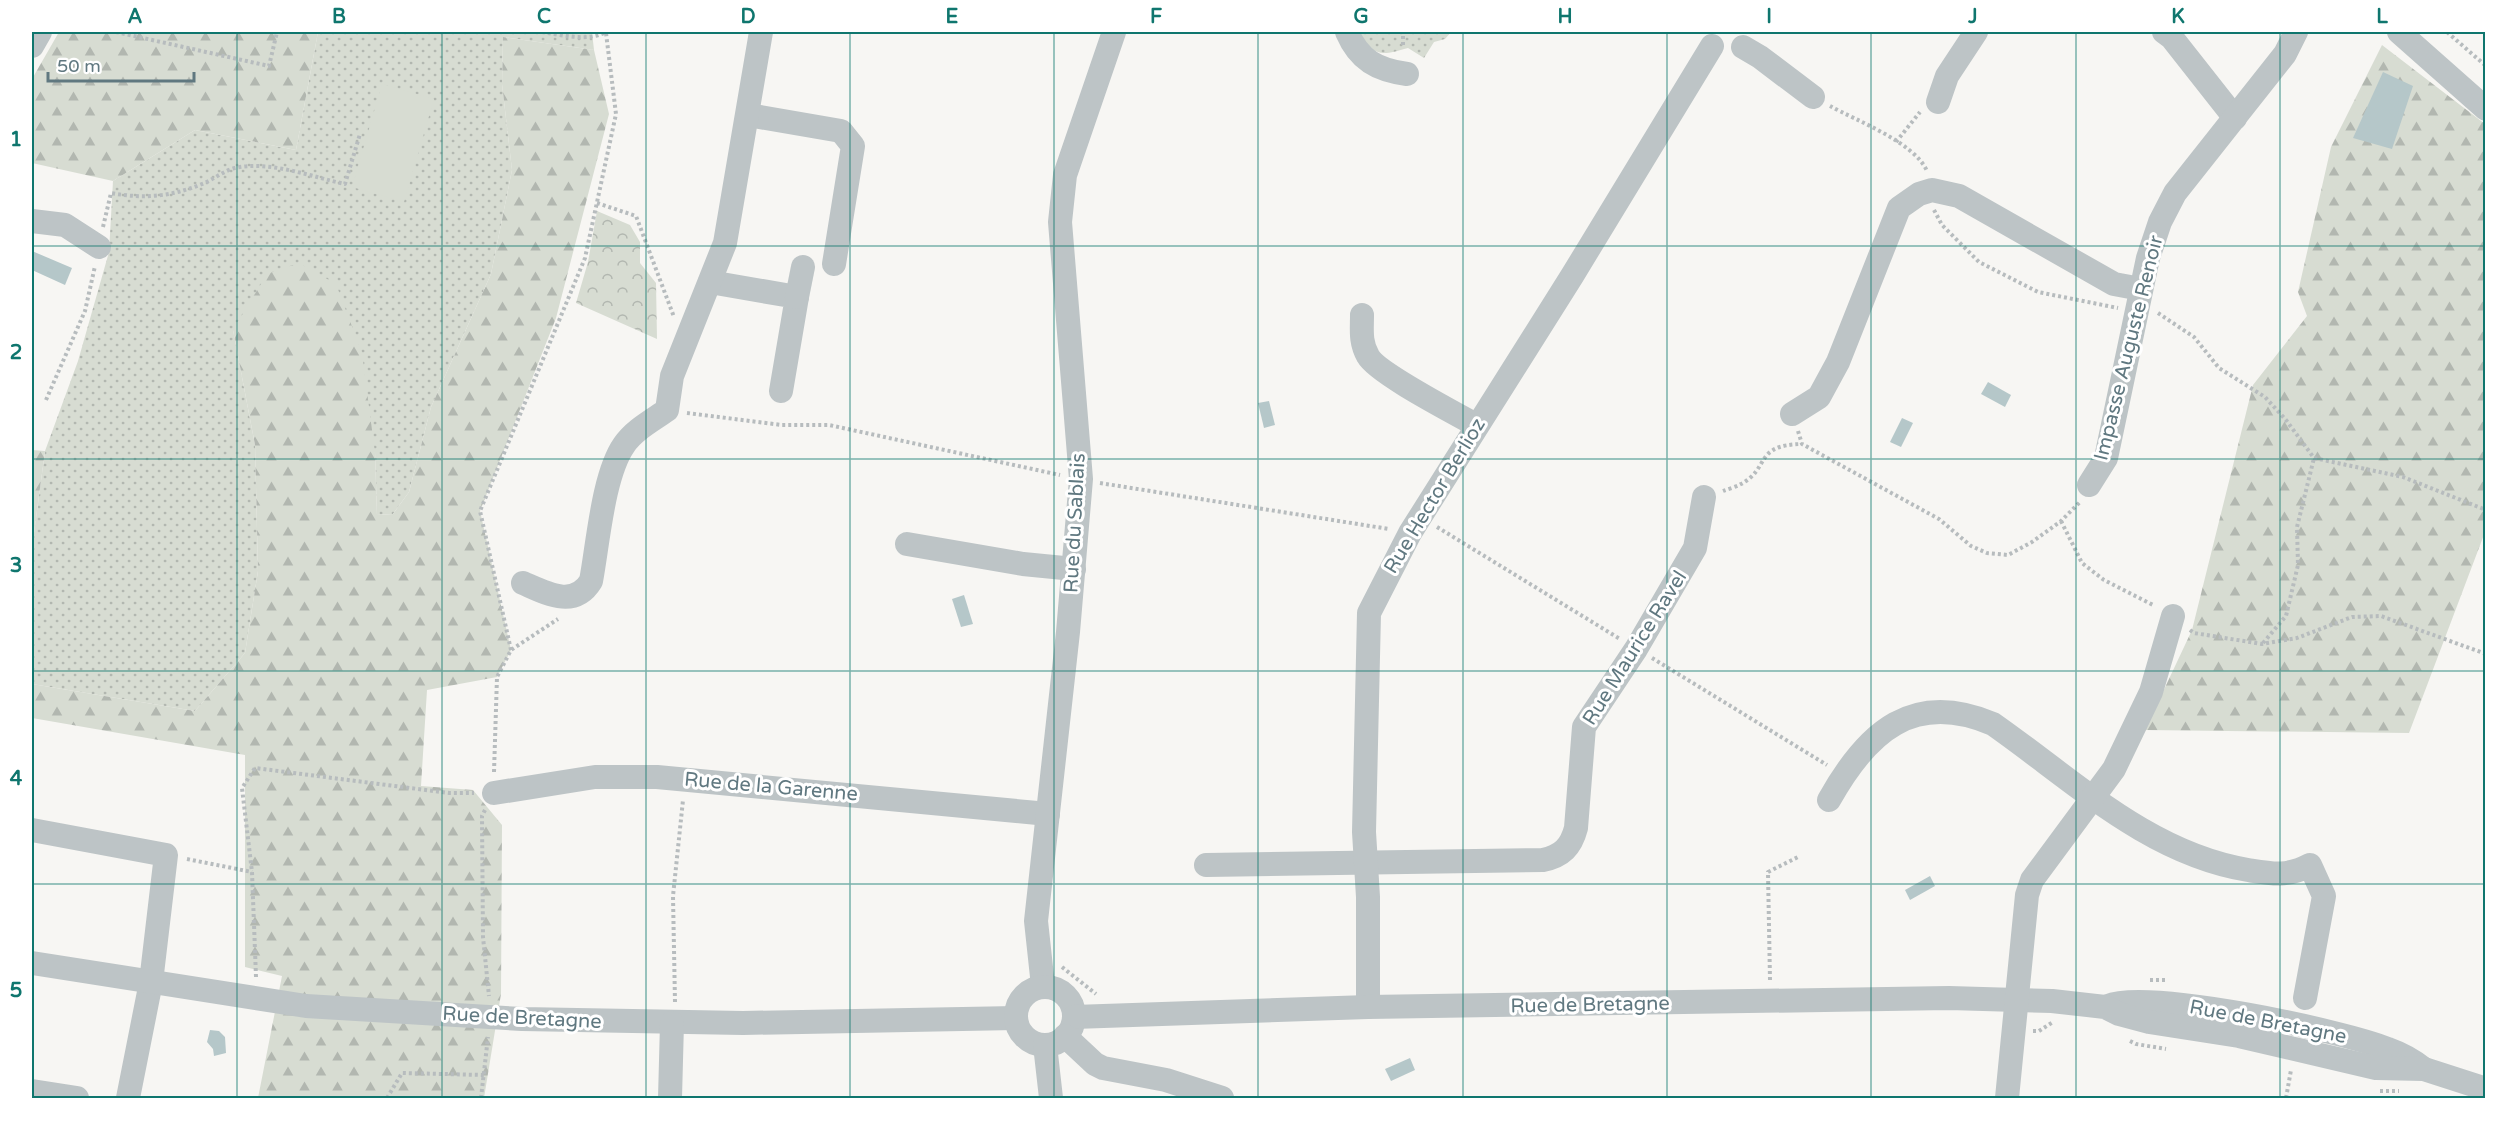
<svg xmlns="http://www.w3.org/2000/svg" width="2517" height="1130" font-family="'Varela Round',sans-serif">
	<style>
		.grass { fill: url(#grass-dots) }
		.forest { fill: url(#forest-firs) }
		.park { fill: url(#park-crowns) }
		.garden { fill: #d7dcd2 }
		.water { fill: #b5c7c9 }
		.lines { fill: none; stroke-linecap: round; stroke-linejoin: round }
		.path { stroke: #b7bcbe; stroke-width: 4; stroke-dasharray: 3 3; stroke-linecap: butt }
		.minor { stroke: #bdc4c6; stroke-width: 24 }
		.grid { fill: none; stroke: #0f766e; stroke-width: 1.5; stroke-opacity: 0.55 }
		.labels { text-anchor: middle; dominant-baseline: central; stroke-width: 6; stroke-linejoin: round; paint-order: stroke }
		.street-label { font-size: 20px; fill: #607880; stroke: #fff }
		.neatline { fill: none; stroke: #0f766e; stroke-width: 2 }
		.grid-label { font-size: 20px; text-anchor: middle; font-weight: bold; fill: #0f766e }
	</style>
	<defs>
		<pattern id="grass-dots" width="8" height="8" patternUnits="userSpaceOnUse" patternTransform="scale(1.5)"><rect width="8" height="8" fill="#d7dcd2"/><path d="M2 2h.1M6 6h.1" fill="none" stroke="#b2b7b0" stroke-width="1.8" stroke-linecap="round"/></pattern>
		<pattern id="forest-firs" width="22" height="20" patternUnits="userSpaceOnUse" patternTransform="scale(1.5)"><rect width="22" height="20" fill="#d7dcd2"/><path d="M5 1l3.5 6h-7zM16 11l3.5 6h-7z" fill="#b2b7b0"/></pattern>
		<pattern id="park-crowns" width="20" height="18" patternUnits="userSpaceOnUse" patternTransform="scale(1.5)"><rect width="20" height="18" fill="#d7dcd2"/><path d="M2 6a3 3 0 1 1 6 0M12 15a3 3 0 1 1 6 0" fill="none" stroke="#b2b7b0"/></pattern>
	</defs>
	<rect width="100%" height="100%" fill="#f7f6f3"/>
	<!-- grass -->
	<g class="grass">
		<polygon points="318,32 592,32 594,50 503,37 502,84 512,170 491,274 431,407 409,492 393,514 377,515 375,453 233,330 255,445 258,571 245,653 195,711 32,684 32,548 45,451 78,361 109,252 113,181 195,130 296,150"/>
		<path d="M1356,32H1451L1445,39L1434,42L1424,58L1408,48C1378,57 1375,55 1356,32Z"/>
	</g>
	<!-- forest -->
	<g class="forest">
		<polygon points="59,32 318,32 296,150 195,130 113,181 32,163 32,79"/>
		<polygon points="503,37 594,50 609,114 556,318 480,511 511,650 497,677 427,690 421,786 473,790 502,825 501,994 484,1098 258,1098 282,976 245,967 245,755 32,718 32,684 195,711 245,653 258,571 255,445 233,330 267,274 299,263 336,284 362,353 375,453 377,515 393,514 409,492 431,407 491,274 512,170 502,84"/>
		<polygon points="2382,45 2485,124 2485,532 2409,733 2145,730 2192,630 2253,385 2307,316 2298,292 2331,147"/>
		<polygon points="32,450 45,451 32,548"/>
	</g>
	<!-- park -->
	<polygon class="park" points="597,211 630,225 640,242 640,263 656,283 657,339 576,303 588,262"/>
	<!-- garden -->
	<polygon class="garden" points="382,84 434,99 404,202 352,187"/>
	<!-- water -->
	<g class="water">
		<polygon points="2383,72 2413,86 2392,149 2353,138"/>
		<polygon points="32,251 72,268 65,285 32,270"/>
		<polygon points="1988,382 2011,395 2005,407 1981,394"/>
		<polygon points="1269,401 1275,425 1264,428 1258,403"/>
		<polygon points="1902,418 1913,423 1901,447 1890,442"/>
		<polygon points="964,595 973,624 961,627 952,599"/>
		<polygon points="1930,876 1935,886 1910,900 1905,890"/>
		<polygon points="210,1030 219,1031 225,1037 226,1053 214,1056 213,1049 207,1042"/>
		<polygon points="1410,1058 1415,1070 1391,1081 1385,1069"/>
	</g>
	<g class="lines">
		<!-- path -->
		<g class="path">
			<polyline points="116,32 269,66 277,32"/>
			<path d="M542,32C563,35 587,42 606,32"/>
			<polyline points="2447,32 2486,66"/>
			<polyline points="1403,45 1403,32"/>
			<path d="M1830,106C1857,121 1914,142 1927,171"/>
			<polyline points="1896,142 1920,112"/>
			<polyline points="597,203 636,216 674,317"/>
			<polyline points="1934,210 1942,225 1979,262 2038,292 2118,308"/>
			<path d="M103,227L111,193C143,199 170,197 202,184C213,180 223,171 235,168C269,160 312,177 345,184L360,134"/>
			<polyline points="2158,313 2194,337 2219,368 2265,397 2286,420 2314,458 2403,477 2486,510"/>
			<polyline points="46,400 85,311 95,266"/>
			<polyline points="687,413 782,425 829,425 1060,475"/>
			<polyline points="1798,431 1802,444 1939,519 1971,546 1987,553 2008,555 2032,542 2061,521 2080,502"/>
			<polyline points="1100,483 1389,529"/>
			<path d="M1723,491C1728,489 1736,487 1741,484C1771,468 1753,445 1802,444"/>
			<polyline points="2061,521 2082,563 2104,580 2155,606"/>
			<polyline points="1437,527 1620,639"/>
			<polyline points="2190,630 2194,633 2262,644 2297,638 2352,617 2381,616 2486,654"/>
			<polyline points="2263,643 2286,616 2298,565 2297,527 2314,458"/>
			<polyline points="511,650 480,511 585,258 616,114 606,33"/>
			<polyline points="1652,658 1827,765"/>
			<polyline points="494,772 497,677 511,650 558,619"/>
			<polyline points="485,810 482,816 483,937 489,996"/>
			<polyline points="187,859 252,872"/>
			<polyline points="1062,967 1096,994"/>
			<polyline points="256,977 252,872 242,788 255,768 449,793 474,793"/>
			<polyline points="1770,980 1768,872 1800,856"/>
			<polyline points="2150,980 2166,980"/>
			<polyline points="675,1002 673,896 683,800"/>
			<polyline points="2033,1031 2039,1031 2053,1022"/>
			<polyline points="2130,1041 2136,1044 2166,1049"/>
			<polyline points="2380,1091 2399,1091"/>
			<polyline points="387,1098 402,1073 484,1075"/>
			<polyline points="481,1098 488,1037"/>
			<polyline points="2286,1098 2291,1070"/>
		</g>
		<!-- minor -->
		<g class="minor">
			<path d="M1347,32C1359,60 1377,70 1407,74"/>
			<polyline points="2164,32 2172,38 2235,118"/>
			<polyline points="2399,32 2486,109"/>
			<polyline points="32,46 40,32"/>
			<polyline points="1743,47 1760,57 1813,97"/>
			<polyline points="1938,102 1947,76 1976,32"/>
			<polyline points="748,115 841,131 853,146 834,264"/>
			<polyline points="32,221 65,225 99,247"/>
			<polyline points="710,282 797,297 781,391"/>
			<polyline points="797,297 803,267"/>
			<path d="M1362,315C1362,330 1360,342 1368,356C1377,373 1455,413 1476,425"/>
			<polyline points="1792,414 1819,397 1838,362 1899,208 1919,194 1932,190 1959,196 2114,284 2141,289"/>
			<polyline points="2089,485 2106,458 2148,258 2160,222 2175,193 2285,54 2296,32"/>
			<polyline points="907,544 1023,564 1074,569"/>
			<path d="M523,583C546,593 574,609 591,581C598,544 603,475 624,445C634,430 653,420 667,410L672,376L725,243L761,32"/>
			<polyline points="494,793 595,777 657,777 1048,814"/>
			<path d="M1829,800C1867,732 1913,690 1993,724C2073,780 2149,854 2248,870C2273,874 2287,877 2310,865L2324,896L2305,998"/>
			<polyline points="32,830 166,855 151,982 128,1098"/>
			<path d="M1206,865L1543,860C1562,856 1571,847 1576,828L1584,727L1636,649L1695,548L1704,497"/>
			<polyline points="32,963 306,1006 522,1019 743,1023 1016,1018"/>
			<polyline points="1043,986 1036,921 1068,632 1081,479 1060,222 1065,175 1114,32"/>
			<circle cx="1045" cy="1016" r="29"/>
			<path d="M2108,1006C2147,989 2344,1031 2388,1049C2402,1054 2413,1060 2424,1069"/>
			<polyline points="1368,1007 1368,897 1364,832 1369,613 1410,533 1572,276 1712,46"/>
			<polyline points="1074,1017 1368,1007 1949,998 2052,1001 2105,1007 2119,1014 2149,1022 2239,1036 2376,1068 2424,1069 2486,1089"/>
			<polyline points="1065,1036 1095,1064 1103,1068 1166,1080 1222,1098"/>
			<polyline points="1045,1045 1051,1098"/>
			<polyline points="32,1091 77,1098"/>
			<polyline points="670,1098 672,1023"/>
			<polyline points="2007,1098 2027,895 2032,880 2114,769 2151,692 2173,616"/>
		</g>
	</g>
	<!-- grid -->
	<path class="grid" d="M237,32V1098M442,32V1098M646,32V1098M850,32V1098M1054,32V1098M1258,32V1098M1463,32V1098M1667,32V1098M1871,32V1098M2076,32V1098M2280,32V1098M32,246H2486M32,459H2486M32,671H2486M32,884H2486"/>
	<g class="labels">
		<!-- street labels -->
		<g class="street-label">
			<text transform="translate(2129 348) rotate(-76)">Impasse Auguste Renoir</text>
			<text transform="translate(1435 496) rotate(-59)">Rue Hector Berlioz</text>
			<text transform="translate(1075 523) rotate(-87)">Rue du Sablais</text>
			<text transform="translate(1635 648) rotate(-58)">Rue Maurice Ravel</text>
			<text transform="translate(771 787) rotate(5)">Rue de la Garenne</text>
			<text transform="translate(1590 1005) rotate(-1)">Rue de Bretagne</text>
			<text transform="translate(522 1018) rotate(3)">Rue de Bretagne</text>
			<text transform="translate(2268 1022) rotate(11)">Rue de Bretagne</text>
		</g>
	</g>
	<!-- border -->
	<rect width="2517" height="1130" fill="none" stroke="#ffffff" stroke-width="66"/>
	<!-- scale -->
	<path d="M48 72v9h146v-9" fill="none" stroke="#607880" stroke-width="3"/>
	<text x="57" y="72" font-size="18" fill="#607880" stroke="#ffffff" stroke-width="4.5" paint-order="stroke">50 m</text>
	<rect x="33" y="33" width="2451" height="1064" class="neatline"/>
	<g class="grid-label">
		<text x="135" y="23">A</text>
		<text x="339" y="23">B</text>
		<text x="544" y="23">C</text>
		<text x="748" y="23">D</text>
		<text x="952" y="23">E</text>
		<text x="1156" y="23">F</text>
		<text x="1361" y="23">G</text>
		<text x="1565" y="23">H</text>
		<text x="1769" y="23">I</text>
		<text x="1973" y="23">J</text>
		<text x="2178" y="23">K</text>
		<text x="2382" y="23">L</text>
		<text x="16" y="146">1</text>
		<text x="16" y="359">2</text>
		<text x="16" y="572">3</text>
		<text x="16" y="785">4</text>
		<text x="16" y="997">5</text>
	</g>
</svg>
